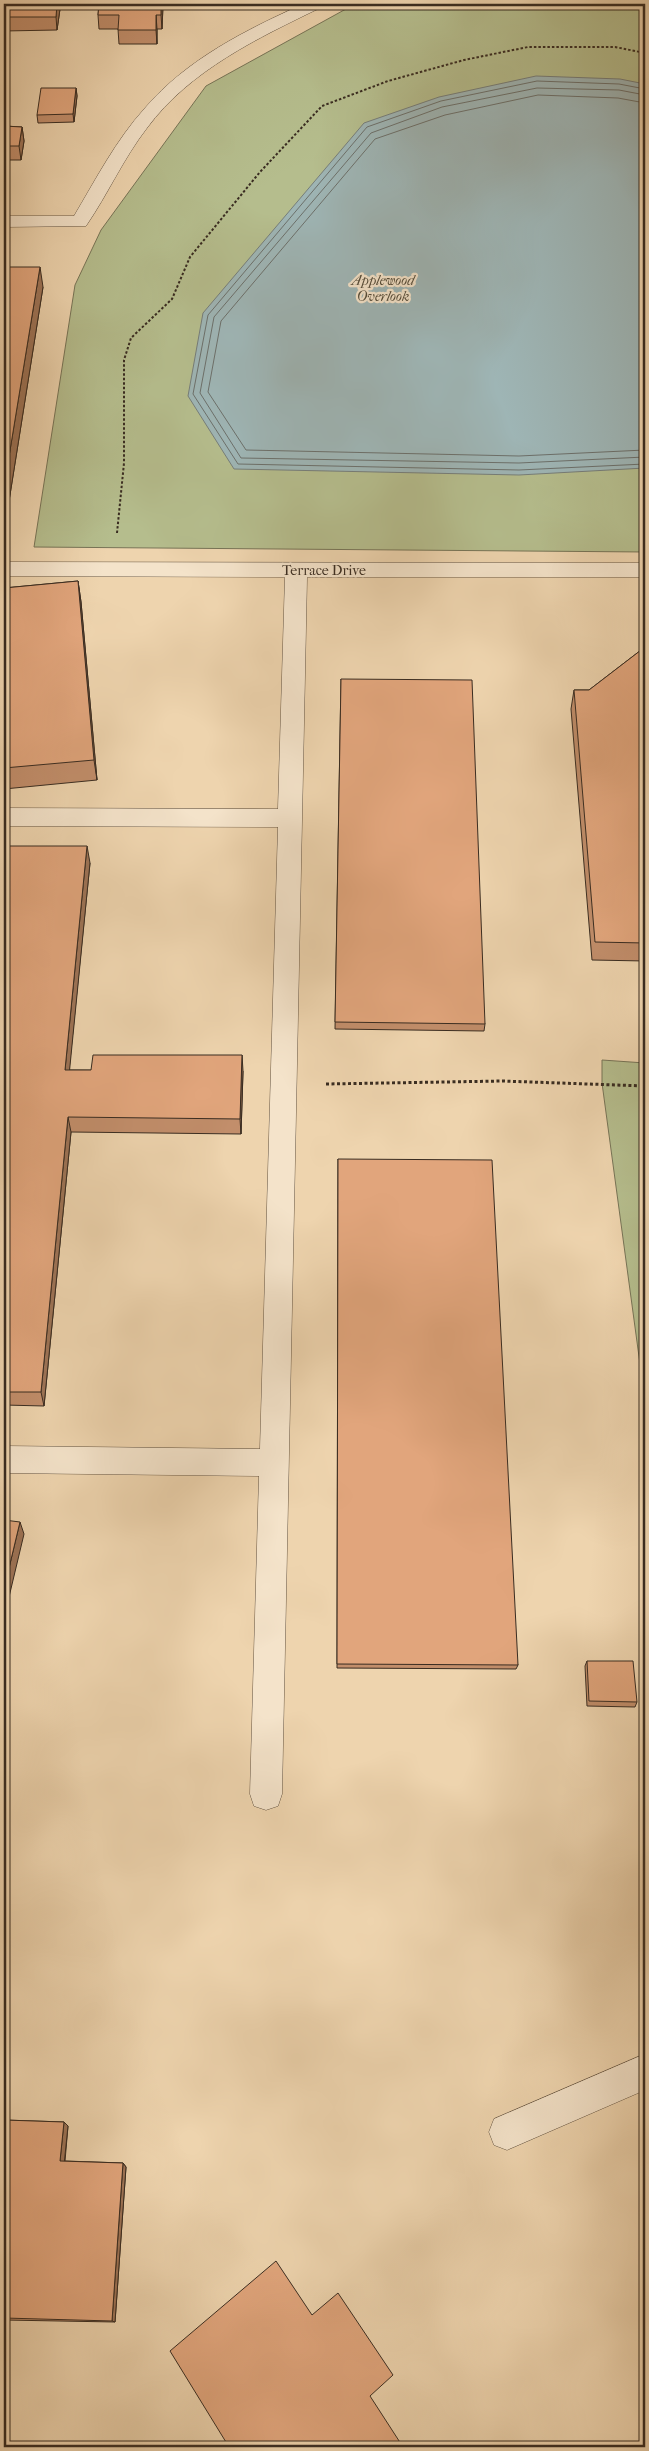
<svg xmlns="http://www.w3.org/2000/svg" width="649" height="2451" font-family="'IM FELL French Canon',serif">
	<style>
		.green { fill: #b5bd8d; stroke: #777457 }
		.water { fill: #9eb5b5; stroke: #767e7a }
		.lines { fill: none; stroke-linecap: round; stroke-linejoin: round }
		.shore { stroke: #6c706b; stroke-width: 1 }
		.minor-casing { stroke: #665644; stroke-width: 1 }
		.path-far1 { stroke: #392c21; stroke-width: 2; stroke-dasharray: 2.5 2; stroke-linecap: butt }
		.path { stroke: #392c21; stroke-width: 3; stroke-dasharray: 3 2.5; stroke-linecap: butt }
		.minor { fill: #f4e3ca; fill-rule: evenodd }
		.wall { fill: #c28e6b; stroke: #392c21 }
		.shaded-wall { fill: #9e7457; stroke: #392c21 }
		.building { fill: #e1a57c; stroke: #392c21 }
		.labels { text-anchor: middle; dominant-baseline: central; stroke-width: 4.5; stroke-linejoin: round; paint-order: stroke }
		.far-park-label { font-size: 14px; font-style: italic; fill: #524937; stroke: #f4e3ca }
		.far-street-label { font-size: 14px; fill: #392c21; stroke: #f4e3ca }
	</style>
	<rect width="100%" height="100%" fill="#eed4ae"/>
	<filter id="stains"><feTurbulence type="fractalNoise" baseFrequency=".004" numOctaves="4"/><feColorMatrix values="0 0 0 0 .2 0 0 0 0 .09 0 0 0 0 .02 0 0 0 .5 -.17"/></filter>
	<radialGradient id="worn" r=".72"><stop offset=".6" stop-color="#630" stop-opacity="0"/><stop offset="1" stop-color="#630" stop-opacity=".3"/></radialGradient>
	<!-- green -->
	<g class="green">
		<polygon points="355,4 645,4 645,552 34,547 75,285 101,230 206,86"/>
		<polygon points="602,1060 645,1063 645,1401 602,1083"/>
	</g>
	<!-- water -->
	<polygon class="water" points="536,76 620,79 645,84 645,468 519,475 234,469 188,396 203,313 364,123 439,97"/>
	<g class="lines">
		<!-- shore -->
		<g class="shore">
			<polyline points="645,89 619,84 537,81 441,101 367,127 208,315 193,394 238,464 519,470 645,464"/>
			<polyline points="645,95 619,90 537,88 442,107 371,133 214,317 200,393 241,458 519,463 645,457"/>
			<polyline points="645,103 618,98 538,95 445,115 375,139 221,321 208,392 246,450 519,456 645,450"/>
		</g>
		<!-- minor casing -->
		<g class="minor-casing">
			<g id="minor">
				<path d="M303,4H324L322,7C258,38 190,70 147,128C123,159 108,194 86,226L4,227V216H74C96,179 116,140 145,108C187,59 246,30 303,4Z"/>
				<polygon points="4,562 645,563 645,577 307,577 282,1794 278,1806 266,1810 254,1806 250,1794 259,1476 4,1473 4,1446 260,1449 278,827 4,826 4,808 278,809 285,577 4,576"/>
				<polygon points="645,2054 645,2090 507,2150 494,2145 489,2132 494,2119"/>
			</g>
		</g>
		<!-- path-far1 -->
		<polyline class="path-far1" points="117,533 124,463 124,360 131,338 172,299 190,257 260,172 322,106 388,81 464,60 528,47 615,47 645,53"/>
		<!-- path -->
		<polyline class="path" points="326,1084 502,1081 645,1086"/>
		<!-- minor -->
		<use href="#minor" class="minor"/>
	</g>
	<!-- wall -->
	<g class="wall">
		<polygon points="4,4 59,4 60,9 57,30 4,31"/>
		<polygon points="99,4 163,4 162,29 157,29 157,44 119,44 118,29 99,29 98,15"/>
		<polygon points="76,88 77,96 74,122 38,123 37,115"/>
		<polygon points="4,126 22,127 24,141 21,160 4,160"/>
		<polygon points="4,267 43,287 9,501 4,501"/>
		<polygon points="78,581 81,602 97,780 4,789 4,588"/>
		<polygon points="645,647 645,961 592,960 571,709 574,690 589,690"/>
		<polygon points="341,679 485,1024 484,1031 335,1029"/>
		<polygon points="4,846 90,863 69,1070 243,1071 241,1134 71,1132 44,1406 4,1405"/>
		<polygon points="338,1159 518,1665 516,1669 337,1668"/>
		<polygon points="587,1661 637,1702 635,1707 587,1706 585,1666"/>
		<polygon points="4,2120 64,2122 68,2126 65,2161 123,2163 126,2167 115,2322 4,2320"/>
	</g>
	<!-- shaded-wall -->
	<g class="shaded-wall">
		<polygon points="57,4 59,4 60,9 57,30 56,17"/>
		<polygon points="161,4 163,4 163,6 162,29 161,15"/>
		<polygon points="156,15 157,29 157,44 156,30"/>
		<polygon points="76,88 77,96 74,122 73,114"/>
		<polygon points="22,127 24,141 21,160 19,146"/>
		<polygon points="40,267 43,287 9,501 5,481"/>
		<polygon points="78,581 81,602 97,780 94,760"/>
		<polygon points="87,846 90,863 68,1086 65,1070"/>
		<polygon points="242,1055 243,1071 241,1134 240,1119"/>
		<polygon points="68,1117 71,1132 44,1406 41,1392"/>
		<polygon points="20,1522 24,1534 4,1618 4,1589"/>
		<polygon points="64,2122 68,2126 64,2165 60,2161"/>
		<polygon points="123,2163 126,2167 115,2322 112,2321"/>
	</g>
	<!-- building -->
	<g class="building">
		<polygon points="4,4 57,4 56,17 4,17"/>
		<polygon points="99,4 161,4 161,15 156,15 156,30 118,30 119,15 98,15"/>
		<polygon points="41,88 76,88 73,114 37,115"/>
		<polygon points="4,126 22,127 19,146 4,146"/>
		<polygon points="4,267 40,267 5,481 4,481"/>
		<polygon points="78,581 94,760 4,768 4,588"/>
		<polygon points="645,647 645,943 595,942 574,690 589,690"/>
		<polygon points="341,679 472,680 485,1024 335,1022"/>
		<polygon points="4,846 87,846 65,1070 91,1070 93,1055 242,1055 240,1119 68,1117 41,1392 4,1392"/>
		<polygon points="338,1159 492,1160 518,1665 337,1664"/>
		<polygon points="4,1520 20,1522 4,1589"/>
		<polygon points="587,1661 633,1661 637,1702 589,1701"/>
		<polygon points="4,2120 64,2122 60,2161 123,2163 112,2321 4,2318"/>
		<polygon points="276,2261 312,2315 338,2293 393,2375 370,2396 403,2447 229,2447 170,2351"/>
	</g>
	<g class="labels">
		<!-- far-park labels -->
		<g class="far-park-label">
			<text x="383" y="280">Applewood<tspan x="383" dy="16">Overlook</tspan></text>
		</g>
		<!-- far-street labels -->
		<g class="far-street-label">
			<text x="324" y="570">Terrace Drive</text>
		</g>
	</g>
	<!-- margin -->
	<rect width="649" height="2451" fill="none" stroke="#eed4ae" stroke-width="20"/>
	<rect x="5" y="5" width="639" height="2441" fill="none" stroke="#392c21" stroke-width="2.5"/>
	<rect x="10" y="10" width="629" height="2431" fill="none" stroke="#392c21"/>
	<rect width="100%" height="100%" filter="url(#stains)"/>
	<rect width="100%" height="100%" fill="url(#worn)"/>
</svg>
